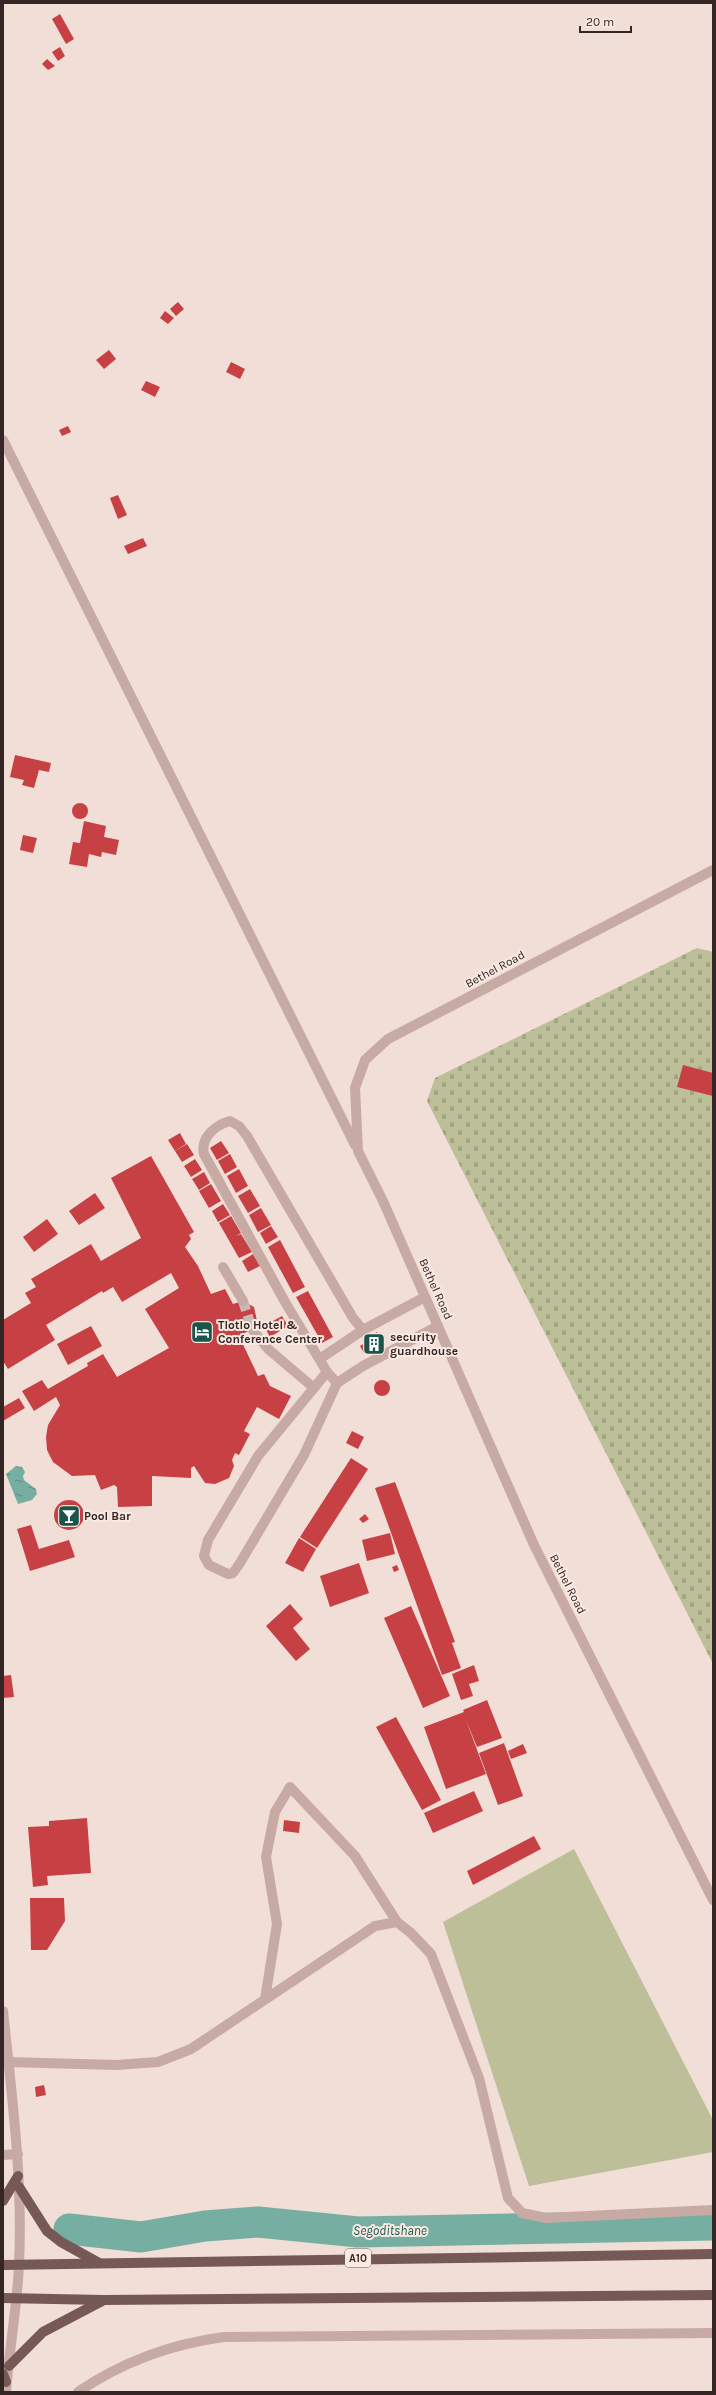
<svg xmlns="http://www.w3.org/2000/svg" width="716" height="2395" font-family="Karla,sans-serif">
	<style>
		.grass { fill: #bdbf98 }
		.cemetery { fill: url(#cemetery-stones) }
		.water { fill: url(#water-ripples) }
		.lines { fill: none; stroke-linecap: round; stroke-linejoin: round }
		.river { stroke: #76aea1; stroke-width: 31 }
		.building { fill: #c64044 }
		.minor-tunnel { stroke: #cbb9b3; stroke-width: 10; stroke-dasharray: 10 5; stroke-linecap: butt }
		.minor { stroke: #c8aaa4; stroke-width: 10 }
		.major { stroke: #765856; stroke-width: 10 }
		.labels { text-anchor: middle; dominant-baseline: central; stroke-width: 4; stroke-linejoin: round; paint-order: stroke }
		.shield { fill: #f9e9e3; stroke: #6f605e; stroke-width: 1 }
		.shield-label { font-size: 11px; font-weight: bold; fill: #342625 }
		.street-label { font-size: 12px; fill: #342625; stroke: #f9e9e3 }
		.poi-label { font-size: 12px; font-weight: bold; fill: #342625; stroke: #f9e9e3; text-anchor: start }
		.water-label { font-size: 13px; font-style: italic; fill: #1b5549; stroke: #f9e9e3 }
	</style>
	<defs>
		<pattern id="cemetery-stones" width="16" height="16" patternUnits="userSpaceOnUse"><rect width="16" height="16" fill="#bdbf98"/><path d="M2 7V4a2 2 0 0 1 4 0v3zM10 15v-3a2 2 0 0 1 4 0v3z" fill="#a3a483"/></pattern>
		<pattern id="water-ripples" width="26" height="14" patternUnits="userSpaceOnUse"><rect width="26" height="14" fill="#76aea1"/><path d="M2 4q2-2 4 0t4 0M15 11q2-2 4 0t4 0" fill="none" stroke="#628d83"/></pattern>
	</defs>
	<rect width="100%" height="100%" fill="#f1ded7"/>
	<!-- grass -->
	<polygon class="grass" points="574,1849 713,2120 713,2152 529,2186 443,1922"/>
	<!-- cemetery -->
	<polygon class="cemetery" points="697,948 713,952 713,1664 427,1101 435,1078"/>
	<!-- water -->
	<polygon class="water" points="16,1466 22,1467 25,1472 23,1476 24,1480 36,1489 37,1494 32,1500 18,1504 6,1474"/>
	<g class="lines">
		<!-- river -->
		<polyline class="river" points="69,2229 141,2237 205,2226 258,2222 358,2232 713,2225"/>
	</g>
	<!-- building -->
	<g class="building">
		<polygon points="60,14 74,39 66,44 52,19"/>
		<polygon points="60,47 65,56 58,61 52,52"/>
		<polygon points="47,59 55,66 48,70 42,64"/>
		<polygon points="178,302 184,309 176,316 170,309"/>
		<polygon points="165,311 174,318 168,324 160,318"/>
		<polygon points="109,350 116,359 104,369 96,360"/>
		<polygon points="231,362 245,369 240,379 226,372"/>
		<polygon points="146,381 160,387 155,397 141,390"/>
		<polygon points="68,426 71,432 62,436 59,430"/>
		<polygon points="118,495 127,515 118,519 110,498"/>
		<polygon points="143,538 147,546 128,554 124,546"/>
		<polygon points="15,755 51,763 49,772 39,770 34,788 22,785 24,780 10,777"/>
		<circle cx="80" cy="811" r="8"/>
		<polygon points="84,821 106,826 104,837 119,840 116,855 102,852 101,857 89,854 87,867 69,864 73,842 80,843"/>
		<polygon points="23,835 37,838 33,853 20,850"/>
		<polygon points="683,1065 713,1073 713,1096 677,1087"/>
		<polygon points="180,1133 186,1144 175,1151 168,1140"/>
		<polygon points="221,1141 229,1153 217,1160 210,1148"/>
		<polygon points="187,1144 194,1155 182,1162 175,1151"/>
		<polygon points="230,1154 237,1167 225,1174 218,1161"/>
		<polygon points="151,1156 194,1232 189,1235 191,1239 185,1247 198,1266 211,1294 225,1289 233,1304 243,1301 254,1307 257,1321 252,1329 239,1336 258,1376 264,1374 270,1386 291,1396 279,1419 257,1407 244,1431 250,1434 239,1455 235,1453 232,1460 234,1466 229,1478 215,1484 205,1483 194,1466 191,1468 191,1478 152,1476 152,1506 118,1507 117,1487 114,1485 101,1490 95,1475 72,1476 53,1462 47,1450 46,1437 48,1425 60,1405 56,1397 34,1411 22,1391 42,1380 48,1389 88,1366 87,1363 103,1354 117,1377 169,1348 145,1309 179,1288 171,1273 122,1302 113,1287 103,1293 102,1291 46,1325 55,1340 8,1369 3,1361 3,1320 31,1303 25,1293 36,1287 31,1279 91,1244 101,1261 141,1238 111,1178"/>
		<polygon points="195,1159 202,1170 191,1177 184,1166"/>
		<polygon points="239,1169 248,1186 236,1193 227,1176"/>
		<polygon points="204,1172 210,1183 199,1190 192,1179"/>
		<polygon points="211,1184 221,1201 209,1208 199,1191"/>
		<polygon points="250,1189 260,1206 248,1213 238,1196"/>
		<polygon points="95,1193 105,1208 79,1225 69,1211"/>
		<polygon points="223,1204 230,1215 218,1222 212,1211"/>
		<polygon points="261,1208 271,1225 258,1232 249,1215"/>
		<polygon points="231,1216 241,1233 236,1236 241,1234 252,1252 239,1258 219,1223"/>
		<polygon points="47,1219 58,1234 34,1252 23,1237"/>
		<polygon points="271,1226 278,1237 266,1244 260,1233"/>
		<polygon points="280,1240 305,1287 293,1293 268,1247"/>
		<polygon points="253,1254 260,1266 248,1272 242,1261"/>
		<polygon points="308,1291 333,1337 322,1343 296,1297"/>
		<polygon points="282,1316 288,1326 270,1337 264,1326"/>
		<polygon points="91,1326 102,1346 68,1365 57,1344"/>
		<polygon points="377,1332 385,1346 373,1352 371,1349 364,1353 360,1346 367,1342 365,1339"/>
		<circle cx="382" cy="1388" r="8"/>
		<polygon points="19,1398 25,1408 3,1421 3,1407"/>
		<polygon points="352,1431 364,1437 358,1449 346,1443"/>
		<polygon points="351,1458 368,1469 317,1548 300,1537"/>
		<polygon points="395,1482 455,1642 445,1645 452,1643 461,1668 442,1675 375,1488"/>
		<circle cx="69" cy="1515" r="15"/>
		<polygon points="365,1514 369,1519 363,1523 359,1519"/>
		<polygon points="31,1525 39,1549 69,1540 75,1557 30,1571 17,1529"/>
		<polygon points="390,1533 395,1554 367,1561 362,1540"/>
		<polygon points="299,1538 316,1549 303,1572 285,1563"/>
		<polygon points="359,1563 369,1593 330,1607 320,1576"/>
		<polygon points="397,1565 399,1570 394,1572 392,1567"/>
		<polygon points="290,1604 303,1619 293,1628 310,1649 296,1661 266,1626"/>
		<polygon points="411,1606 450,1696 423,1708 384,1618"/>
		<polygon points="474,1665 479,1681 469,1684 473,1696 461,1700 452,1674"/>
		<polygon points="11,1675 14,1697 3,1698 3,1676"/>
		<polygon points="487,1700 502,1738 477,1747 466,1720 486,1774 446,1789 424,1727 464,1712 463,1710"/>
		<polygon points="396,1717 441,1800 422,1810 376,1727"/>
		<polygon points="504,1743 523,1796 498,1805 479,1753"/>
		<polygon points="523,1744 527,1753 511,1759 508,1751"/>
		<polygon points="474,1791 483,1811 433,1833 424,1813"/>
		<polygon points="87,1818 91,1873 47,1876 48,1885 33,1887 28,1827 49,1826 49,1821"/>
		<polygon points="284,1820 300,1822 299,1833 283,1831"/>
		<polygon points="534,1836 541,1849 473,1885 467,1871"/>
		<polygon points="30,1898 64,1898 65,1921 47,1950 31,1950"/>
		<polygon points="44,2085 46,2095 36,2097 35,2087"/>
	</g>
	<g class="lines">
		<!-- minor-tunnel -->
		<polyline class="minor-tunnel" points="243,1301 252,1329"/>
		<!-- minor -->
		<g class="minor">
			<polyline points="3,440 355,1145"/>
			<polyline points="713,870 388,1039 365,1060 355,1088 358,1151 383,1201 534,1545 713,1900"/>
			<polyline points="223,1267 243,1301"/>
			<path d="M425,1297L363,1330L353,1318L247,1136L239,1126L230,1121C216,1125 200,1137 204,1154L285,1302L327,1372L337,1383L363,1366L438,1326"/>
			<polyline points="252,1329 268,1349 314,1388"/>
			<polyline points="321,1358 363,1330"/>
			<polyline points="327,1372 258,1456 208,1540 204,1556 209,1565 228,1574 233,1573 240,1563 304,1455 337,1383"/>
			<polyline points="265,1999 277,1924 266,1857 275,1812 290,1787 355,1856 397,1922 411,1933 431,1954 479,2078 508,2198 522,2213 546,2218 713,2210"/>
			<path d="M3,2011C12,2096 23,2180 19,2265C17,2308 9,2350 6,2392"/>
			<polyline points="8,2062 116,2065 158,2062 191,2049 375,1926 397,1922"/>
			<polyline points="3,2155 18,2154"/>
			<path d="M78,2392C122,2362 171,2344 224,2337L713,2333"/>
		</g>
		<!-- major -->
		<g class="major">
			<polyline points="19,2187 47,2231 61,2242 99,2263"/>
			<polyline points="3,2201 18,2176"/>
			<polyline points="3,2265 713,2254"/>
			<polyline points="3,2298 104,2300 713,2295"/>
			<polyline points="9,2366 43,2332 102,2301"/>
			<polyline points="3,2374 6,2382"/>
		</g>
	</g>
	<!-- icons -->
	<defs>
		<g id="hotel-square" transform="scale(1.15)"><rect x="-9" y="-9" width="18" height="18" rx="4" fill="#1b5549" stroke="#f9e9e3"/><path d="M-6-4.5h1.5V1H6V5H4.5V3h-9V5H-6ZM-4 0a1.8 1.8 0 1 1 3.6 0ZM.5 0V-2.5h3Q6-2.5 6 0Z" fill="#fff"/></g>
		<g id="building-square" transform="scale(1.15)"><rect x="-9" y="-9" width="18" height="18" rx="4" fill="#1b5549" stroke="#f9e9e3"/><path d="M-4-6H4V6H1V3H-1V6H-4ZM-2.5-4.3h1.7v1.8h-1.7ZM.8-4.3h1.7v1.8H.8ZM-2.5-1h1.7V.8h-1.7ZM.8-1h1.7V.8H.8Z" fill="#fff"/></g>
		<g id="bar-square" transform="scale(1.15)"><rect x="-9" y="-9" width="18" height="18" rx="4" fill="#1b5549" stroke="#f9e9e3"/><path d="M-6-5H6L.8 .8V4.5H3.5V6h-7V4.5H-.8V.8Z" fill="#fff"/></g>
	</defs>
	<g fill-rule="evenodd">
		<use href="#hotel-square" x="202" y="1332"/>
		<use href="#building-square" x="374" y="1344"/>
		<use href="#bar-square" x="69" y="1516"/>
	</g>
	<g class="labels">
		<!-- shield labels -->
		<rect class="shield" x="345" y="2249" width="26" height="18" rx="3"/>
		<g class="shield-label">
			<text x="358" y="2258">A10</text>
		</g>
		<!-- street labels -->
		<g class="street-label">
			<text transform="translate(495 969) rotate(-28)">Bethel Road</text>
			<text transform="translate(436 1289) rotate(66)">Bethel Road</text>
			<text transform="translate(568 1584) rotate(63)">Bethel Road</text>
		</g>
		<!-- poi labels -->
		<g class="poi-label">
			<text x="218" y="1325">Tlotlo Hotel &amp;<tspan x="218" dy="14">Conference Center</tspan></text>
			<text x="390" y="1337">security<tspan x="390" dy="14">guardhouse</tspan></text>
			<text x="84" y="1516">Pool Bar</text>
		</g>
		<!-- water labels -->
		<g class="water-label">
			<text x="390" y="2230">Segoditshane</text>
		</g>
	</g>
	<!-- border -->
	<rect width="716" height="2395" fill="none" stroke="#342625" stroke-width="8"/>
	<!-- scale -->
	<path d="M580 26v6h51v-6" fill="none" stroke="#342625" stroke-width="2"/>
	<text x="586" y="26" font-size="12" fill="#342625" stroke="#f9e9e3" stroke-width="3" paint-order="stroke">20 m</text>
</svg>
